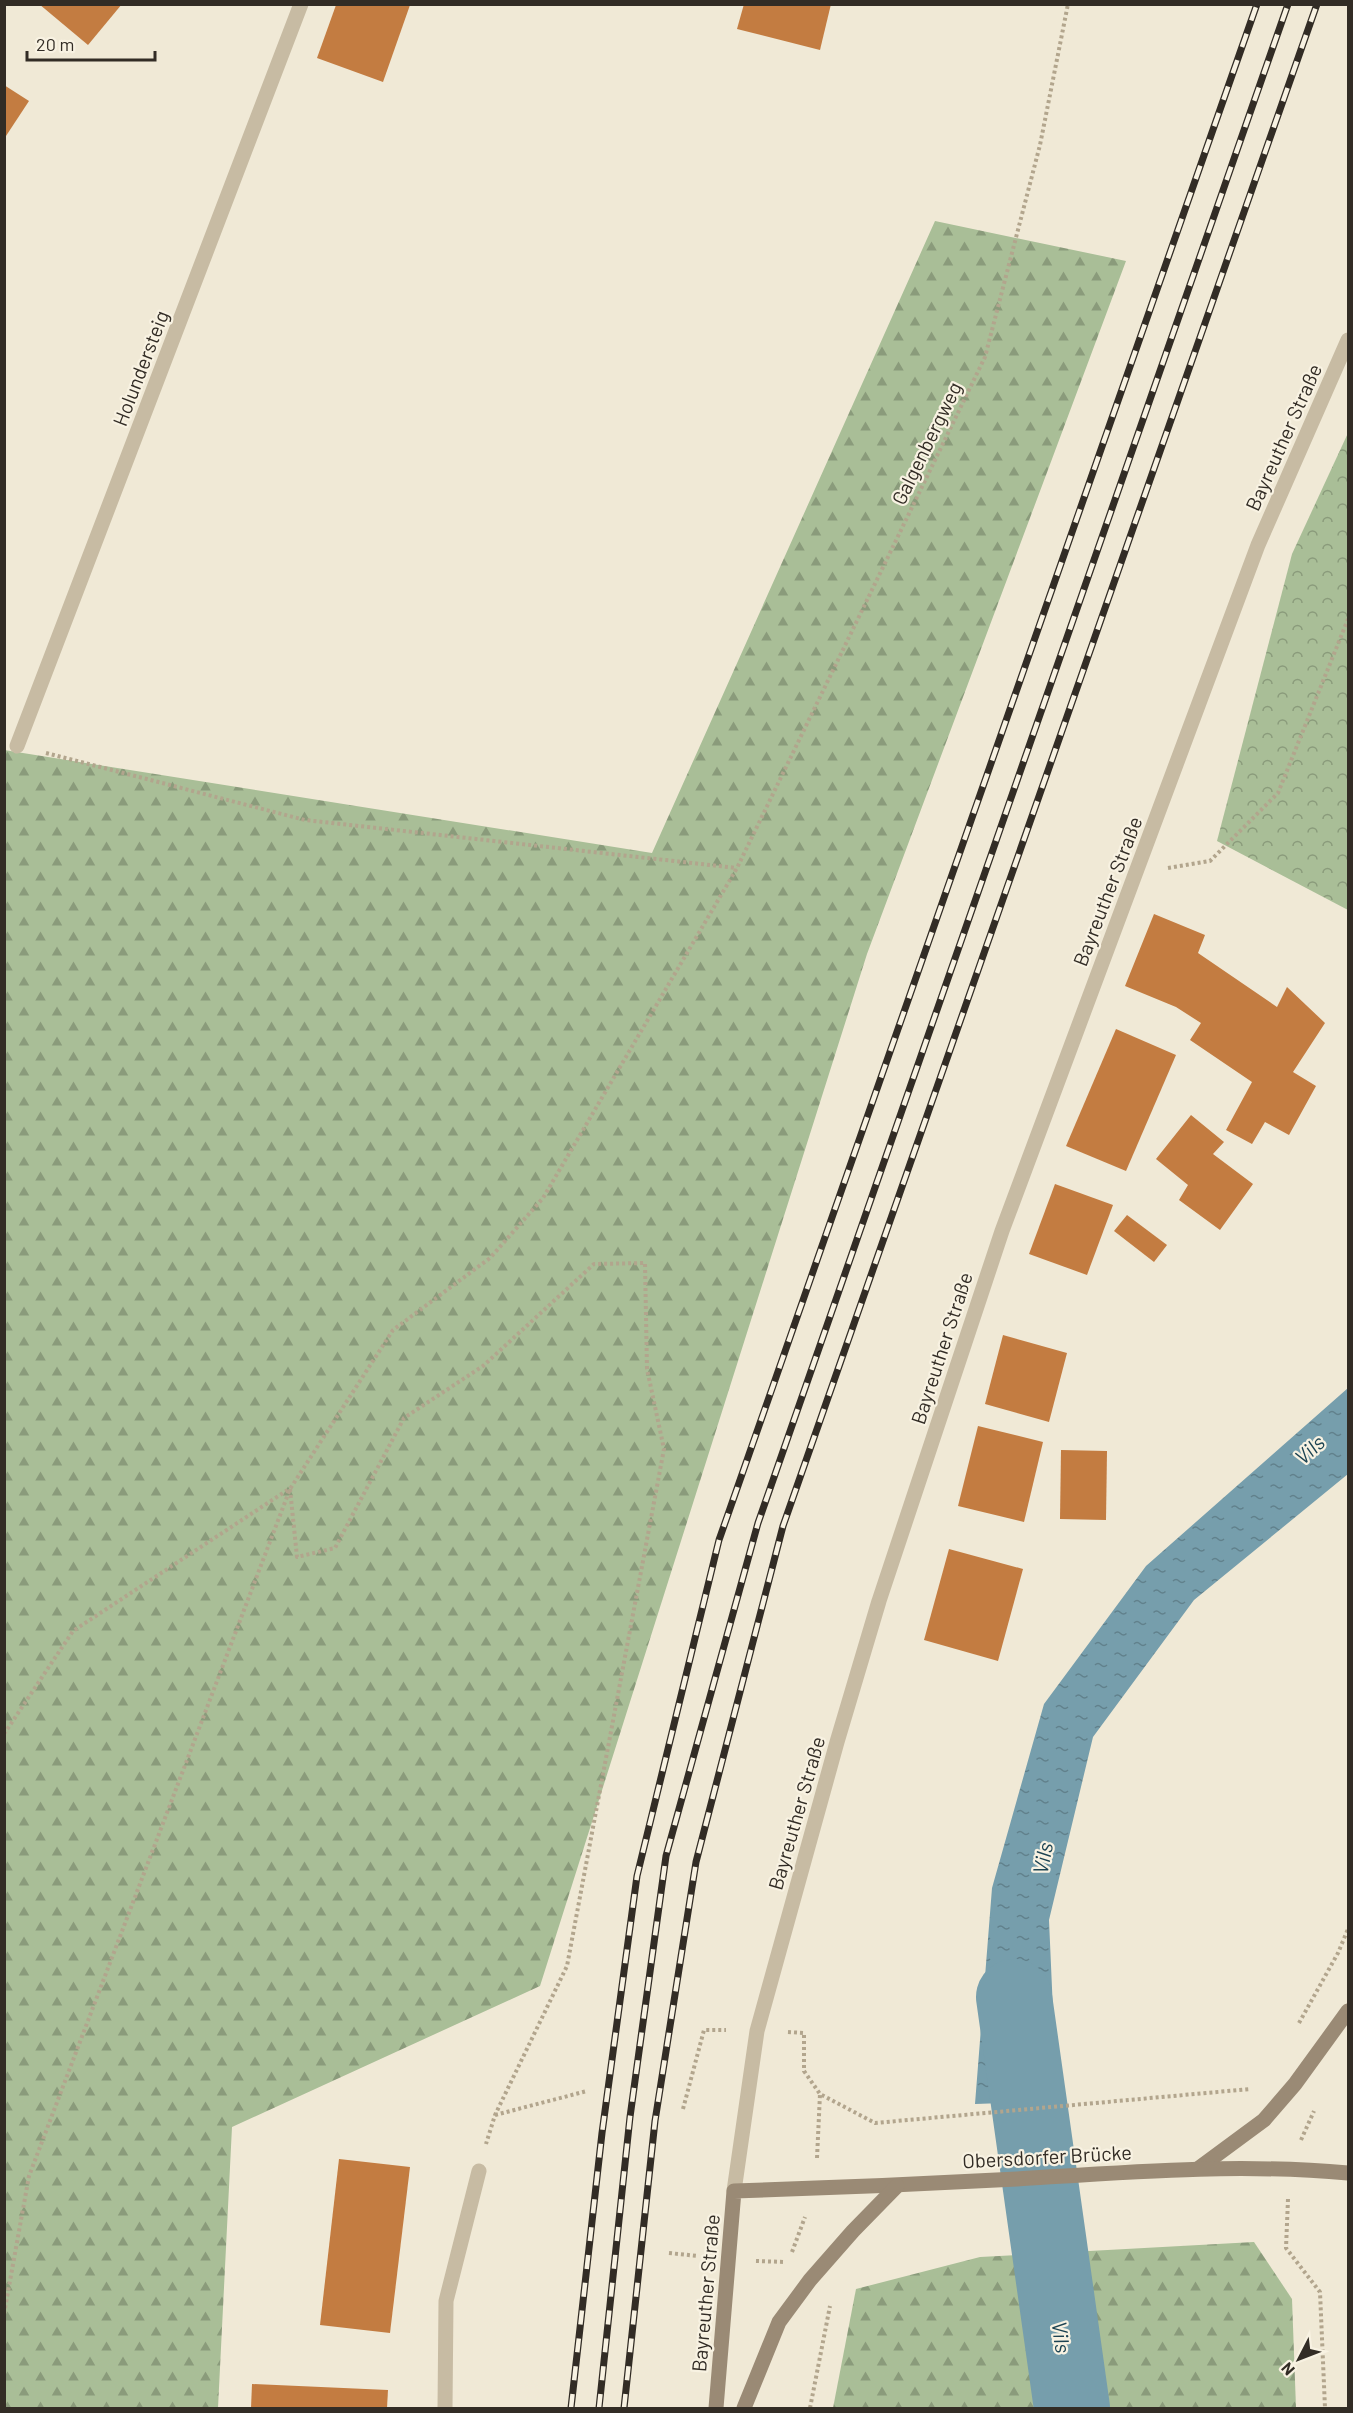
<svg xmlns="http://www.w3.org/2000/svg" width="1353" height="2413" font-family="Barlow,sans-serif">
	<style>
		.forest { fill: url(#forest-firs) }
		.park { fill: url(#park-crowns) }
		.water { fill: url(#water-ripples) }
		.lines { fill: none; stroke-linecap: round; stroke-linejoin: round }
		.river { stroke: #769eac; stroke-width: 76 }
		.building { fill: #c37c41 }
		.path { stroke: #b2a58d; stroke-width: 4; stroke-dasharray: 3 3; stroke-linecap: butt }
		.minor { stroke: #c7bba3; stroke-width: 15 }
		.tertiary { stroke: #c7bba3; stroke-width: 15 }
		.secondary { stroke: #9a8a75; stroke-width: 15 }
		.rail-casing { stroke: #322c25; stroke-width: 7 }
		.rail { stroke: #f8f2e2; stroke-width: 4.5; stroke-dasharray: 14; stroke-linecap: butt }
		.labels { text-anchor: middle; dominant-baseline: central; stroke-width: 4.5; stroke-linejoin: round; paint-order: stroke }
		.street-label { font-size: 20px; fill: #322c25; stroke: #f8f2e2 }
		.water-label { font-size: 21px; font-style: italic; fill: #1c4352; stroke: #f8f2e2 }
	</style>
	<defs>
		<pattern id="forest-firs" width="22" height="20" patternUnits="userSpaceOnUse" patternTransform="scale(1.5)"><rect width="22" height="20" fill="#a9be97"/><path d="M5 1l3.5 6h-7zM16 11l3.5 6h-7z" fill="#8a9b7b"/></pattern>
		<pattern id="park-crowns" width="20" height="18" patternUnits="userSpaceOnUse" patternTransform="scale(1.5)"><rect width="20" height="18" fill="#a9be97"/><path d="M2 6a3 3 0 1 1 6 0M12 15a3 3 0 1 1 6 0" fill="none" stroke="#8a9b7b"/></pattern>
		<pattern id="water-ripples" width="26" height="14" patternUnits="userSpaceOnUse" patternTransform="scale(1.5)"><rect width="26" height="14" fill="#769eac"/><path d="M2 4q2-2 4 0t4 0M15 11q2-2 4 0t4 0" fill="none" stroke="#61818c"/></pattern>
	</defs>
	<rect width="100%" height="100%" fill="#f0e9d6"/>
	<!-- forest -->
	<g class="forest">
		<polygon points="935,221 1126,261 867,954 540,1986 232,2127 218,2408 5,2408 4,750 652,853"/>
		<polygon points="1254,2242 1292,2299 1296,2408 833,2408 856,2289 980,2257"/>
	</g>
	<!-- park -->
	<polygon class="park" points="1348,433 1348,910 1217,841 1292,554"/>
	<!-- water -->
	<polygon class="water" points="1348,1388 1348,1474 1194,1600 1093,1737 1049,1920 1057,2101 975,2104 992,1888 1044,1704 1146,1566"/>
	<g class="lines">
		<!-- river -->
		<polyline class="river" points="1014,1997 1072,2408"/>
	</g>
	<!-- building -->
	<g class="building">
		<polygon points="39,4 122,4 88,45"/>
		<polygon points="744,4 831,4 820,50 737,29"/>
		<polygon points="336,5 410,5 383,82 317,58"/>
		<polygon points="4,85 29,101 4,139"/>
		<polygon points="1154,914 1205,935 1198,953 1277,1007 1287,987 1325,1023 1293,1072 1316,1086 1289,1135 1265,1122 1252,1144 1226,1130 1252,1082 1190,1040 1201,1023 1176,1007 1125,986"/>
		<polygon points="1116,1029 1176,1055 1126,1171 1066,1146"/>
		<polygon points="1191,1115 1224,1142 1213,1154 1253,1184 1220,1230 1179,1200 1188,1185 1156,1159"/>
		<polygon points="1055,1184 1113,1205 1087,1275 1029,1254"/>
		<polygon points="1127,1215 1167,1245 1154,1262 1114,1231"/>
		<polygon points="1003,1335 1067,1353 1049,1422 985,1404"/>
		<polygon points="978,1426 1043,1442 1024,1522 958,1506"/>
		<polygon points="1061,1450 1107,1451 1106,1520 1060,1519"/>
		<polygon points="949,1549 1023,1569 998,1661 924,1640"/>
		<polygon points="339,2159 410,2167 390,2333 320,2325"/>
		<polygon points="252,2384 388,2390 387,2408 251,2408"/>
	</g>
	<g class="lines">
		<!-- path -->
		<g class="path">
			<polyline points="46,753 305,820 737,868"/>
			<polyline points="1168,868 1210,861 1278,793 1348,619"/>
			<polyline points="290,1489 297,1557 335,1548 404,1418 483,1366 594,1264 645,1263 647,1369 664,1449 567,1966 495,2115 486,2144"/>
			<polyline points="4,1734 73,1631 289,1489"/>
			<polyline points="1299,2023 1338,1953 1348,1929"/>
			<polyline points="788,2032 804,2033 804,2071 820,2094 875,2123 1250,2089"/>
			<polyline points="683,2109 704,2030 726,2030"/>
			<polyline points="495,2115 587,2091"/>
			<polyline points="1301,2140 1314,2111"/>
			<polyline points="817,2158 820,2094"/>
			<polyline points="1288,2199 1286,2248 1320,2292 1325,2408"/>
			<polyline points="792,2252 805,2217"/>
			<polyline points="669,2253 698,2256"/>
			<polyline points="756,2261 785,2262"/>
			<polyline points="4,2314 29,2176 290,1489 393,1330 490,1258 543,1198 737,868 985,357 1040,145 1068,4"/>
			<polyline points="810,2408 830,2306"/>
		</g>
		<!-- minor -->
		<g class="minor">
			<polyline points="17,746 301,4"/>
			<polyline points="445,2408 446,2301 479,2171"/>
		</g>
		<!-- tertiary -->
		<polyline class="tertiary" points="734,2191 757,2031 837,1742 879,1601 1002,1231 1258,545 1348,340"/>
		<!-- secondary -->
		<g class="secondary">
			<polyline points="1199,2168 1264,2120 1295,2084 1348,2011"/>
			<path d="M716,2408L734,2191C829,2188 923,2184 1017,2179C1128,2172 1237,2163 1348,2173"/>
			<polyline points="744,2408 779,2322 810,2280 853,2231 897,2186"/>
		</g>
		<!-- rail casing -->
		<g class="rail-casing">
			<g id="rail">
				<polyline points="571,2408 602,2133 637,1876 719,1540 1257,4"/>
				<polyline points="599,2408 630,2117 666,1856 758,1523 1288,4"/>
				<polyline points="624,2408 655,2121 696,1862 783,1526 1317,4"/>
			</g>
		</g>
		<!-- rail -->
		<use href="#rail" class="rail"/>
	</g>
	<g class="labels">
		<!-- street labels -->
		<g class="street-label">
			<text transform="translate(140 368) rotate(-69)">Holundersteig</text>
			<text transform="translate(1283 437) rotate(-66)">Bayreuther Straße</text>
			<text transform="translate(926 443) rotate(-64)">Galgenbergweg</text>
			<text transform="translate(1107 891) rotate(-69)">Bayreuther Straße</text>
			<text transform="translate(941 1348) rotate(-72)">Bayreuther Straße</text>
			<text transform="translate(796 1813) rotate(-74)">Bayreuther Straße</text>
			<text transform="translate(1047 2156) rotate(-3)">Obersdorfer Brücke</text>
			<text transform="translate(705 2293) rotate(-85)">Bayreuther Straße</text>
		</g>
		<!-- water labels -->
		<g class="water-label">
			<text transform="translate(1309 1449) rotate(-42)">Vils</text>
			<text transform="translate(1042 1858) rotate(-79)">Vils</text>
			<text transform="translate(1062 2337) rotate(82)">Vils</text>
		</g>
	</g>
	<!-- border -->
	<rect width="1353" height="2413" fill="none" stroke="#322c25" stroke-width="12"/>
	<!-- north arrow -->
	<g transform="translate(1299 2359) rotate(228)" stroke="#f8f2e2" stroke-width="4.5" paint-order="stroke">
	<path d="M0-4.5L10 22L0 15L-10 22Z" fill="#322c25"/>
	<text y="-9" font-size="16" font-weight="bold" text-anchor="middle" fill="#322c25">N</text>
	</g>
	<!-- scale -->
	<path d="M27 51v9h128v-9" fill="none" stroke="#322c25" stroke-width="3"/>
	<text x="36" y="51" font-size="18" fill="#322c25" stroke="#f8f2e2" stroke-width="4.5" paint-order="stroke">20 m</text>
</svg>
